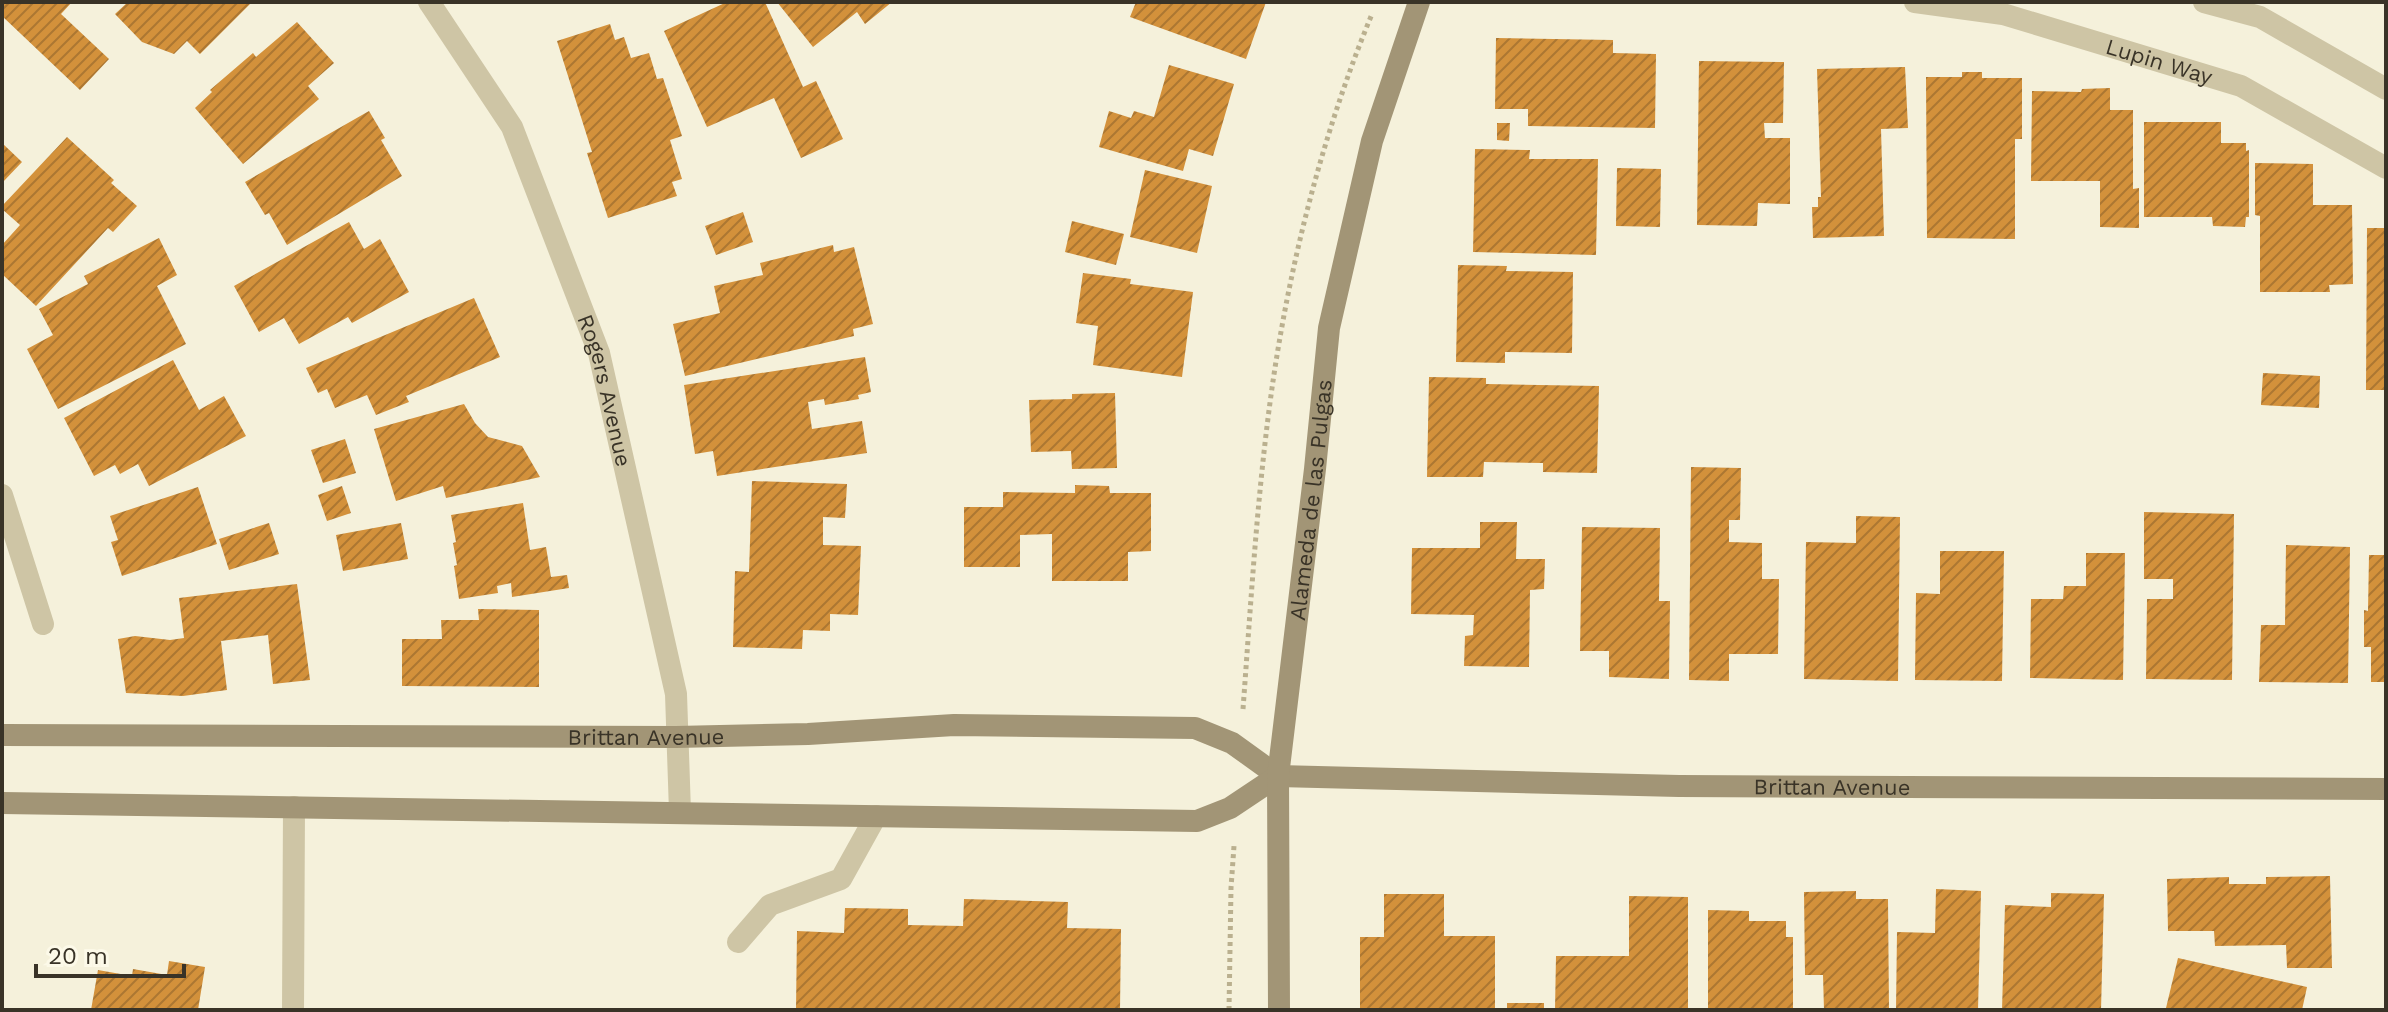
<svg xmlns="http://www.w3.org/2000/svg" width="2388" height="1012" font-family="'Work Sans',sans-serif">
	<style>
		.building { fill: url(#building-hatch) }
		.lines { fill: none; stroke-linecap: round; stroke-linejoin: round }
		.path { stroke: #bab08f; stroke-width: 5; stroke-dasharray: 4 4; stroke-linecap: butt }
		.service { stroke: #cec5a5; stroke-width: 22 }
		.minor { stroke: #cec5a5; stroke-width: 22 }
		.secondary { stroke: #a29576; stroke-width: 22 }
		.labels { text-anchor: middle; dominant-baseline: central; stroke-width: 6; stroke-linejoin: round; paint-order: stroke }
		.street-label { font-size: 22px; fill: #393327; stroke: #fcf9e8 }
	</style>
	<defs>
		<pattern id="building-hatch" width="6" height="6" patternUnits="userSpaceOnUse" patternTransform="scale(2)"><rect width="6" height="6" fill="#d3913b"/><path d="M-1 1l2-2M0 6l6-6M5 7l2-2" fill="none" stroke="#ac7732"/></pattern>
	</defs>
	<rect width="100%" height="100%" fill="#f5f1db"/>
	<!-- building -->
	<g class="building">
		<polygon points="2,2 72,2 61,14 109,59 80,90 2,16"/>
		<polygon points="128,2 252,2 200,54 187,41 174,54 142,42 115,14"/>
		<polygon points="727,2 765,2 803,87 816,81 843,139 801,158 774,98 707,127 664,31"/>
		<polygon points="777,2 892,2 865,24 857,12 813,47"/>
		<polygon points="1136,2 1266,2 1246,59 1130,17"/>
		<polygon points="297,22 334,63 308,86 319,99 243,164 195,108 212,92 210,90 253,53 256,57"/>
		<polygon points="610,24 615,40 624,37 631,58 649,53 657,79 663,78 682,136 670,140 682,179 672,182 677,196 608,218 587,153 592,152 557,41"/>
		<polygon points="1496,38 1613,40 1613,53 1656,54 1655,128 1528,126 1528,109 1495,109"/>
		<polygon points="1699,61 1784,62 1783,123 1764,123 1765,138 1790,138 1790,204 1758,203 1757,226 1697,225"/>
		<polygon points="1169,65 1234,84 1213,156 1189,149 1183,171 1099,147 1109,111 1131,118 1134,111 1154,117"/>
		<polygon points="1905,67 1908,128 1881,129 1884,236 1813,238 1812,207 1818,207 1818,197 1821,197 1817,69"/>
		<polygon points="1962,72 1982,72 1982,78 2022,78 2022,139 2015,139 2015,239 1927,238 1926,77 1962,77"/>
		<polygon points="2110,88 2110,110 2133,110 2133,189 2139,188 2139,228 2100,227 2100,181 2031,181 2032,91 2081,92 2082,89"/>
		<polygon points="369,111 385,138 381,140 402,176 287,245 269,213 265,215 245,182"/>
		<polygon points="2144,122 2221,122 2221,143 2246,143 2246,151 2249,150 2249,217 2246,217 2245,227 2213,226 2212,217 2144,217"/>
		<polygon points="1497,123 1510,123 1509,141 1497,140"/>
		<polygon points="67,137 114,180 111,183 137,206 113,232 108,228 36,306 2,274 2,245 20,225 2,209 2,206"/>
		<polygon points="2,143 22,162 2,183"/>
		<polygon points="1475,149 1530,150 1529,159 1598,159 1596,255 1473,252"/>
		<polygon points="2255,163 2313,164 2313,205 2352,205 2353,284 2329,285 2330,292 2260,292 2260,216 2255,215"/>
		<polygon points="1617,168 1661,169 1660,227 1616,226"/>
		<polygon points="1145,170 1212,186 1197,253 1130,237"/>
		<polygon points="743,212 753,242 716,255 705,226"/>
		<polygon points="1072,221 1124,234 1116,265 1065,252"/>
		<polygon points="349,222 364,249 380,239 409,292 352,323 348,317 299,344 284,318 259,332 234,286"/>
		<polygon points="2367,228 2386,228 2386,390 2366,390"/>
		<polygon points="159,238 177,275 157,286 186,344 58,409 27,349 53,335 39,309 88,284 84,276"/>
		<polygon points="833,245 834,252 854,247 873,324 853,329 854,336 685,376 673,324 720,313 714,286 763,275 760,263"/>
		<polygon points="1458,265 1507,266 1506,271 1573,272 1572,353 1505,352 1505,363 1456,362"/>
		<polygon points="1083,273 1131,279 1130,284 1193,292 1182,377 1093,365 1098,326 1076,323"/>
		<polygon points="474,298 500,357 406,396 409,402 376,415 367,395 335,408 327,389 318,393 306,368"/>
		<polygon points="865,357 871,392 858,395 859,399 825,405 824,399 808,402 812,429 862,421 867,453 717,476 713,451 695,454 684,385"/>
		<polygon points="173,360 199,410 224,396 246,436 149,486 138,464 120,474 115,465 94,476 64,418"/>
		<polygon points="2263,373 2320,376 2319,408 2261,405"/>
		<polygon points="1429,377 1486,378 1486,384 1599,386 1597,473 1543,472 1543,463 1484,462 1483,477 1427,477"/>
		<polygon points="1115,393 1117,468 1072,469 1071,451 1031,452 1029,400 1072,399 1072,394"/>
		<polygon points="464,404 475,423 488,437 522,446 540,477 446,498 443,486 396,501 374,429"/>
		<polygon points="345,439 356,473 323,483 311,450"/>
		<polygon points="1691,467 1741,468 1740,520 1729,520 1729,542 1762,543 1762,579 1779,579 1778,654 1729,654 1729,681 1689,680"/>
		<polygon points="752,481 847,484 845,518 823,517 823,545 861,546 858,615 830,614 830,631 803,630 802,649 733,647 735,571 749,572"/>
		<polygon points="1075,485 1109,486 1110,493 1151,493 1151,551 1128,552 1128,581 1052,581 1052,534 1020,535 1020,567 964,567 964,507 1003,507 1003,492 1075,493"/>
		<polygon points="342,486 351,513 327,521 318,495"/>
		<polygon points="198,487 217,544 122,576 111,542 118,540 110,516"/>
		<polygon points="523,503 530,550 546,547 551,577 567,575 569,588 512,597 511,583 497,586 498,593 459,599 454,566 457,565 453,543 456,542 451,515"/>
		<polygon points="2144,512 2234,514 2232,680 2146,679 2147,599 2173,599 2173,579 2144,579"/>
		<polygon points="1856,516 1900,517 1898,681 1804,679 1806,542 1856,543"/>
		<polygon points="1480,522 1517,522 1516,559 1545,559 1544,589 1530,590 1529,667 1464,666 1465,636 1473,635 1474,615 1411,614 1412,548 1480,548"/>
		<polygon points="269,523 279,554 229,570 219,539"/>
		<polygon points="401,523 408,559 343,571 336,535"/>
		<polygon points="1582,527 1660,528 1659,601 1670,601 1669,679 1609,677 1609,651 1580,651"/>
		<polygon points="2286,545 2350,547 2348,683 2259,682 2261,625 2285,625"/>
		<polygon points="1940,551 2004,551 2002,681 1915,680 1916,593 1940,594"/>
		<polygon points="2086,553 2125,553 2123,680 2030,678 2031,599 2063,599 2064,586 2086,586"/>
		<polygon points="2369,555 2386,555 2386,682 2371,682 2371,647 2364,647 2364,610 2368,611"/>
		<polygon points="297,584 310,680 273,684 268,635 221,641 227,690 183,696 126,693 118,639 135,636 170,640 184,638 179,598"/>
		<polygon points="478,609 539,610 539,687 402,686 402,639 442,639 441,620 479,620"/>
		<polygon points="2330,876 2332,968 2287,968 2286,945 2215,946 2214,931 2168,931 2167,879 2229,877 2229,884 2266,884 2266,877"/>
		<polygon points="1936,889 1981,891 1978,1010 1896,1010 1897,932 1935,933"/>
		<polygon points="1856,891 1856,899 1888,899 1889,1010 1824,1010 1823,975 1805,975 1804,892"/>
		<polygon points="2051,893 2104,894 2101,1010 2002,1010 2005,905 2051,907"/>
		<polygon points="1384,894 1444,894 1444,936 1495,936 1495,1010 1360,1010 1360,937 1384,937"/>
		<polygon points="1629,896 1688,897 1688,1010 1555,1010 1556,956 1629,956"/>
		<polygon points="964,899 1068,902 1067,928 1121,929 1120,1010 796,1010 797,931 844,933 845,908 908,909 908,925 963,926"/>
		<polygon points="1708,910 1749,911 1749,921 1786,921 1786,937 1793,937 1793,1010 1708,1010"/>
		<polygon points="2178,958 2307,987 2302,1010 2166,1008"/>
		<polygon points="169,961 205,967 198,1010 91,1010 98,970 132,976 133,969 167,975"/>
		<rect x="1507" y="1003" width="37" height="7"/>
	</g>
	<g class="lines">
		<!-- path -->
		<g class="path">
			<path d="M1243,709C1251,602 1257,495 1272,388C1290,262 1323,132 1372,14"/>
			<polyline points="1229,1010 1231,888 1234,846"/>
		</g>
		<!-- service -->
		<g class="service">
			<polyline points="738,942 770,905 841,879 876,816"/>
			<polyline points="293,1010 294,807"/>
		</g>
		<!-- minor -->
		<g class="minor">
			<path id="s1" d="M429,2L512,127L599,353L676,694L680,812"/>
			<path id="s2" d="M1915,2L2003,14L2241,86L2386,168"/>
			<polyline points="2204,2 2260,17 2386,89"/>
			<polyline points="2,495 43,624"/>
		</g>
		<!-- secondary -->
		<g class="secondary">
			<path id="s3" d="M2,735L676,737L808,734L954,725L1195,728L1232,743L1278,776L1679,786L2386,789"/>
			<polyline points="2,803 1197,821 1230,808 1278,776"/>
			<path id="s4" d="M1279,1010L1278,776L1315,469L1329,328L1372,141L1419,2"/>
		</g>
	</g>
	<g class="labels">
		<!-- street labels -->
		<g class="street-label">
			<text stroke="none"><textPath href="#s2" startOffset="252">Lupin Way</textPath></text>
			<text stroke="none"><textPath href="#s1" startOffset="430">Rogers Avenue</textPath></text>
			<text stroke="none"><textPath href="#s4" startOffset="512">Alameda de las Pulgas</textPath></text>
			<text stroke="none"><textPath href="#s3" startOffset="644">Brittan Avenue</textPath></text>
			<text stroke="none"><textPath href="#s3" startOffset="1844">Brittan Avenue</textPath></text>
		</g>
	</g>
	<!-- border -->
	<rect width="2388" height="1012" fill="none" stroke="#393327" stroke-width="8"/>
	<!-- scale -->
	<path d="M36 964v12h148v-12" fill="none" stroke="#393327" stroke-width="4"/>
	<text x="48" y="964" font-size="24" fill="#393327" stroke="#fcf9e8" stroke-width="6" paint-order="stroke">20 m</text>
</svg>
